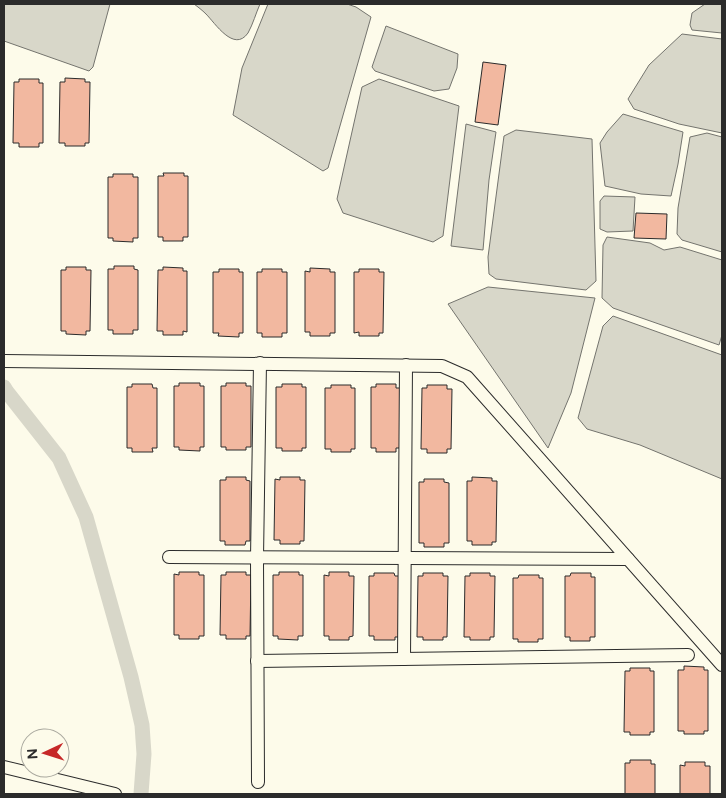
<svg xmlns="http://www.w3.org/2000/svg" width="726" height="798" font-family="Figtree,sans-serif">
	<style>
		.water { fill: #d8d7c9; stroke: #74746e }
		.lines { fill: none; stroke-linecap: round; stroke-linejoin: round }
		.canal { stroke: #d8d7c9; stroke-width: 15 }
		.building { fill: #f2b8a0; stroke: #2b2b2b }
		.minor-casing { stroke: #2b2b2b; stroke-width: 14 }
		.minor { stroke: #fdfbea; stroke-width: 12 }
	</style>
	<rect width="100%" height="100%" fill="#fdfbea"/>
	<!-- water -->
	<g class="water">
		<polygon points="4,4 110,4 93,67 89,71 4,41"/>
		<path d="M194,4H193H260C256,13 253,24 248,33C234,53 215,23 206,14C202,10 198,7 194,4Z"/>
		<polygon points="268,4 347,4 356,7 371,17 328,168 323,171 233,115 242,68"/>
		<polygon points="705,4 722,4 722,33 692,30 690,25 692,13"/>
		<polygon points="386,26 458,54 457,68 449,89 434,91 375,71 372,67"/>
		<polygon points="682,34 722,39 722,133 679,124 634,109 628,99 649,65"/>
		<polygon points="379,79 459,106 443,236 433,242 343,213 337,199 362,87"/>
		<polygon points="623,114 683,132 678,164 671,196 641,194 605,186 600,143 607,132"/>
		<polygon points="466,124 496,132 489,180 483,250 451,246"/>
		<polygon points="516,130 592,139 596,281 586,290 496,279 489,274 488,257 504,136"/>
		<polygon points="707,133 722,137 722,252 682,240 677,234 678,208 690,137"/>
		<polygon points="604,196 635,197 633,231 607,232 600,229 600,201"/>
		<polygon points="607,237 650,243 664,250 680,247 722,260 722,335 719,345 613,308 602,298 603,245"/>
		<polygon points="488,287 595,298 571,393 548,448 448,304"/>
		<polygon points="613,316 722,355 722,479 640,445 587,429 578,418 603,326"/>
	</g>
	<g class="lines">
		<!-- canal -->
		<polyline class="canal" points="4,387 7,392 59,458 86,517 131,677 142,725 144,754 141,794"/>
	</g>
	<!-- building -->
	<g class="building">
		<polygon points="483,62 506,65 498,125 475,122"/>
		<polygon points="65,78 85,79 85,82 90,82 89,143 85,143 85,146 65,146 65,143 59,143 60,82 65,82"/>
		<polygon points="19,79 39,79 39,83 43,83 43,143 39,143 39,147 19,147 19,143 13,143 14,82 19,82"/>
		<polygon points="163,173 184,173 184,176 188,176 188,237 183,237 183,241 163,241 163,237 158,237 158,176 164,176"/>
		<polygon points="113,174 133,174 133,177 138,177 138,238 133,238 133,242 113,241 113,238 108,238 108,177 113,177"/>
		<polygon points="636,213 667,214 666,239 634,238"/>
		<polygon points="114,266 134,266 134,269 138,270 138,330 133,330 133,334 113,334 113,330 108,330 108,269 114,269"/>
		<polygon points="66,267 86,267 86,270 91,270 90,331 86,331 86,335 66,334 66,331 61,331 61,270 66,270"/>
		<polygon points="163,267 183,268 183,271 187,271 187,332 183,331 183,335 163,335 163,331 157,331 158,270 163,270"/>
		<polygon points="310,268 330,269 330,272 335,272 335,333 330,333 330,336 310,336 310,332 305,332 305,271 310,272"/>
		<polygon points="219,269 239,269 239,272 243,272 243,333 239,333 239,337 218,336 219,333 213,333 213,272 219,272"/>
		<polygon points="262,269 282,269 282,272 287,272 287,333 282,333 282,337 262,337 262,333 257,333 257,272 262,272"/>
		<polygon points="359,269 379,269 379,272 384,272 383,333 379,333 379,336 359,336 359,332 354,333 354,272 359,272"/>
		<polygon points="179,383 200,383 200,386 204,386 204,447 200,447 200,451 179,450 179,447 174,447 174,386 179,386"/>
		<polygon points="226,383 246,383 246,386 251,386 251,447 246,447 246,450 226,450 226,447 221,447 221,386 226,386"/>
		<polygon points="132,384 152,384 153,388 157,388 157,448 152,448 153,452 132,452 132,448 127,448 127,387 132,387"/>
		<polygon points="282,384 302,384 302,387 306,387 306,448 302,448 302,451 282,451 282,448 276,448 276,387 282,387"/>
		<polygon points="376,384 396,384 396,388 401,388 400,448 396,448 396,452 376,452 376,448 371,448 371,387 376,387"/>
		<polygon points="331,385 351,385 351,388 355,388 355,449 351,449 351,452 331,452 331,449 325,449 325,388 331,388"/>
		<polygon points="427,385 447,385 447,389 452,389 451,449 447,449 447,453 427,453 427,449 421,449 422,388 427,388"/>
		<polygon points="226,477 246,477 246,480 250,481 250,541 246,541 245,545 225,545 225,541 220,541 220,480 226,480"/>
		<polygon points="280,477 300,477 300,480 305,480 304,541 300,541 300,544 280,544 280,540 274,540 275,479 280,480"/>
		<polygon points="472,477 492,478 492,481 497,481 496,542 492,542 492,545 472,545 472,541 467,541 467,481 472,481"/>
		<polygon points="424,479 444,479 444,482 449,483 449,543 444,543 444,547 424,547 424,543 419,543 419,482 424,482"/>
		<polygon points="179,572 199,572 199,575 204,575 204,636 199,636 199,639 179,639 179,635 174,635 174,574 179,575"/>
		<polygon points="226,572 246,572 246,575 251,575 250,636 246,636 246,639 226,639 226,635 220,635 221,575 226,575"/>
		<polygon points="279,572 299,572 299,575 303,575 303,636 298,636 298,640 278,639 278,636 273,636 273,575 279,575"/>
		<polygon points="329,572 349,572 349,576 354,576 353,636 349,637 349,640 329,640 329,636 324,636 324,575 329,576"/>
		<polygon points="374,573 394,573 395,576 399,576 399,637 395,637 395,640 374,640 374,636 369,636 369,576 374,576"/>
		<polygon points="423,573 443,573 443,576 448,576 447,637 443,637 443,640 423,640 423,637 417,637 418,576 423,576"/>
		<polygon points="470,573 490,573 490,576 495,576 494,637 490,637 490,640 470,640 470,637 464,637 465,576 470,576"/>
		<polygon points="571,573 591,573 591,577 595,577 595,637 590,637 590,641 570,641 570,637 565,637 565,576 570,576"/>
		<polygon points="519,575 539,575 539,578 543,578 543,639 538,639 538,642 518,642 518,639 513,639 513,578 518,578"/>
		<polygon points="684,666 704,667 704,670 708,670 708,731 704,731 704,734 684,734 684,731 678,731 678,670 684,670"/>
		<polygon points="630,668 650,668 650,671 654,671 654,732 650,732 650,735 630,735 630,732 624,732 625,671 630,671"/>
		<polygon points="630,760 651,760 651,764 655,764 655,794 625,794 625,763 630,763"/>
		<polygon points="685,762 705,762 705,766 710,766 710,794 680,794 680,765 685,766"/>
	</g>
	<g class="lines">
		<!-- minor casing -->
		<g class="minor-casing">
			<g id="minor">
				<polyline points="4,361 442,366 467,377 722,665"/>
				<polyline points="169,557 628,559"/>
				<polyline points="404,659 406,365"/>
				<polyline points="257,661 688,655"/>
				<polyline points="4,767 115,794"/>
				<polyline points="258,782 257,558 260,363"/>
			</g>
		</g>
		<!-- minor -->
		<use href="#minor" class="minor"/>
	</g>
	<!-- border -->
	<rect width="726" height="798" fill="none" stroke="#2b2b2b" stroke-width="10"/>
	<!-- north arrow -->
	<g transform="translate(45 753) rotate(266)"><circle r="24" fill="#fdfbea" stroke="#a9a89e"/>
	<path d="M0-4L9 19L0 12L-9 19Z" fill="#c62828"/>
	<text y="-8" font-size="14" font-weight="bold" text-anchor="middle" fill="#2b2b2b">N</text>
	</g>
</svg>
